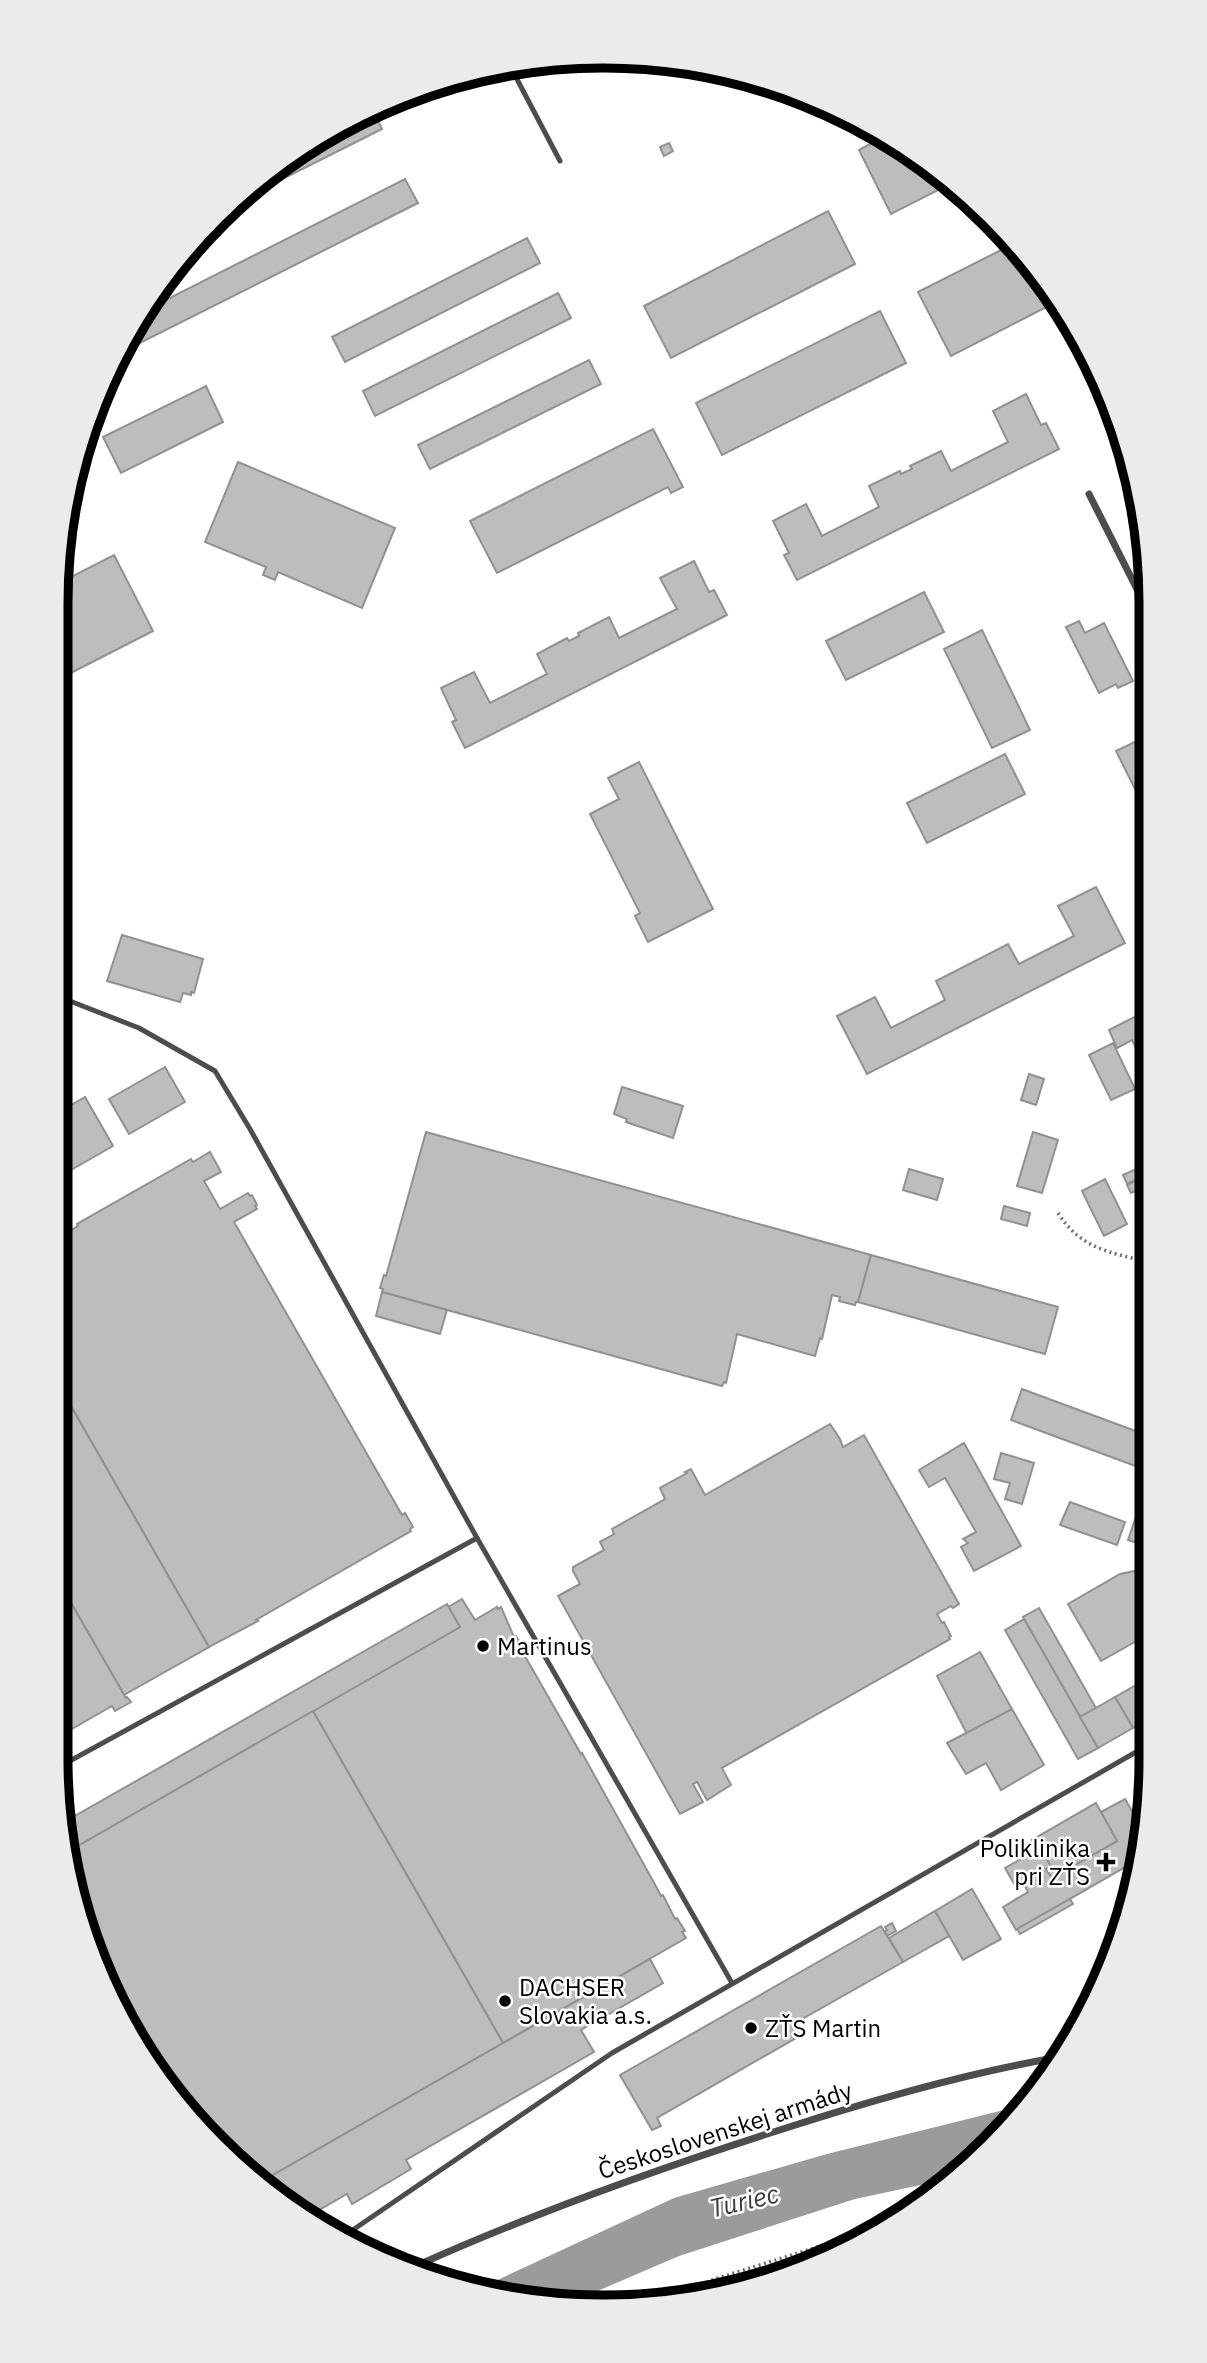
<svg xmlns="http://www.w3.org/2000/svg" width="1207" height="2363" font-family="'IBM Plex Sans',sans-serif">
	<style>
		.water { fill: #9b9b9b }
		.building { fill: #bdbdbd; stroke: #919191; stroke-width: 2 }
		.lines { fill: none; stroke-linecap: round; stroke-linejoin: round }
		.path { stroke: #6f6f6f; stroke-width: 3.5; stroke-dasharray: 2 3.5; stroke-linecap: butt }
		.lane { stroke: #4d4d4d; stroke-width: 5 }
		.street { stroke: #4d4d4d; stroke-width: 7 }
		.poi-dot { fill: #000; stroke: #fff; stroke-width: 2.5 }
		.labels { text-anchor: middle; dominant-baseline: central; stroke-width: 5; stroke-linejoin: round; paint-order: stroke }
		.poi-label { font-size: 24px; fill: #000; stroke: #fff; text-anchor: start }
		.street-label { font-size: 24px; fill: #000; stroke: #fff }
		.water-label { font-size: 26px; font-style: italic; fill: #3c3c3c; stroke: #fff }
		.rim { fill: none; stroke: #000; stroke-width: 9 }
	</style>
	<rect width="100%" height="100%" fill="#fff"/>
	<!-- water -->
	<polygon class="water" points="1020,2106 991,2146 944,2180 855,2199 679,2256 579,2299 496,2296 478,2289 674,2198 827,2154"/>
	<!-- building -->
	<g class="building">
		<polygon points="373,110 382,129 229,206 242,192 329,130"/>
		<polygon points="883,137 952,183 891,214 859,150"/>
		<polygon points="669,143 673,151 664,156 660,147"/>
		<polygon points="405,179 418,203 116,355 144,311"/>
		<polygon points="828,211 855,264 671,358 644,306"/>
		<polygon points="527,238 540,263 345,362 332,337"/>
		<polygon points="1013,244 1038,271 1056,302 951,356 918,292"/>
		<polygon points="558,293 571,318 375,416 363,391"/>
		<polygon points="880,311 906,363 722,455 696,403"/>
		<polygon points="589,360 601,384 430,469 418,445"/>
		<polygon points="206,386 223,422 121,473 103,437"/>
		<polygon points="1026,394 1041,425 1046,423 1059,449 797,580 784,555 789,553 773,521 806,504 822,536 879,507 869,486 900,471 901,474 912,469 910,466 941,451 951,471 1008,442 993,411"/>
		<polygon points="653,429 683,487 671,493 668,487 497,573 470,521"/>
		<polygon points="238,462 395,528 362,608 278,572 275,580 263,575 266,567 205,542"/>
		<polygon points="114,555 153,631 57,680 57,584"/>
		<polygon points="694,561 709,592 714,590 727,615 465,748 452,722 456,720 441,688 474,672 490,703 547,674 537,654 567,638 569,641 579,636 578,633 609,617 619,638 677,609 660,578"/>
		<polygon points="924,592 944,632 846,680 826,641"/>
		<polygon points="1079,621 1085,633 1104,623 1133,681 1118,688 1116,684 1099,693 1066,627"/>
		<polygon points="982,630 1030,730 992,748 944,649"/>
		<polygon points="1147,736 1147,813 1116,751"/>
		<polygon points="1005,754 1025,794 927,843 907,803"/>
		<polygon points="639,762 713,909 648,942 635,916 640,913 590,814 619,799 608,778"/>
		<polygon points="57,764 71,770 57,804"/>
		<polygon points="1096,887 1125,943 867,1074 837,1016 875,997 891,1028 945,1000 936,981 1008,944 1019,964 1074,936 1058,906"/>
		<polygon points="122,935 203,959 194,993 191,992 191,995 183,993 180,1002 107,981"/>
		<polygon points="1148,1010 1148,1072 1132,1040 1117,1048 1109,1030"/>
		<polygon points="1113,1043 1135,1089 1111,1100 1089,1055"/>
		<polygon points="165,1067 185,1102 129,1134 109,1099"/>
		<polygon points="1029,1074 1044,1079 1036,1105 1021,1100"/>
		<polygon points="622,1087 683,1106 673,1138 626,1122 627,1119 614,1114"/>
		<polygon points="85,1097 113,1146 57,1178 57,1113"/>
		<polygon points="426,1132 871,1255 858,1302 856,1302 855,1305 839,1301 840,1297 832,1295 822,1339 820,1338 815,1356 737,1334 726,1383 724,1382 722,1386 382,1292 383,1289 380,1288 384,1275 386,1276"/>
		<polygon points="1033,1132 1058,1140 1042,1193 1017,1186"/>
		<polygon points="210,1152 221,1172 204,1181 220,1209 248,1193 250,1196 252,1195 257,1205 255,1206 257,1209 234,1222 402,1515 405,1513 413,1527 410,1529 411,1531 256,1620 258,1621 209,1647 56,1380 57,1229 60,1236 78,1226 77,1224 191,1159 193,1162"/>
		<polygon points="909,1169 943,1179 937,1200 903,1190"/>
		<polygon points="1136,1169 1140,1178 1127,1184 1123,1175"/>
		<polygon points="1141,1178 1145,1187 1131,1193 1127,1185"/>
		<polygon points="1105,1179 1127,1224 1104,1236 1082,1191"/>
		<polygon points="1004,1206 1030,1213 1027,1226 1001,1219"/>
		<polygon points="871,1255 1058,1307 1045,1354 858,1302"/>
		<polygon points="382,1292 447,1310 440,1334 376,1316"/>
		<polygon points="56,1380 209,1647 124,1695 56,1577"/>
		<polygon points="1022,1389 1149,1436 1149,1471 1011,1420"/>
		<polygon points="830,1424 840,1439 843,1447 864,1435 959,1604 953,1608 951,1606 937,1614 942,1623 944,1622 951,1636 949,1637 950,1639 722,1768 731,1785 707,1800 697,1782 693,1784 703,1802 680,1814 558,1596 580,1584 573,1571 573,1567 604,1550 600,1542 614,1534 612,1529 665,1499 660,1488 687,1473 685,1472 691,1469 705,1495"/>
		<polygon points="964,1443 1021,1546 974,1571 961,1547 968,1543 963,1539 976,1532 945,1478 929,1487 919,1470"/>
		<polygon points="1001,1453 1034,1463 1022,1504 1005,1499 1010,1483 994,1479"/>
		<polygon points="1142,1499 1149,1501 1149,1544 1144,1545 1128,1540"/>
		<polygon points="1070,1502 1125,1522 1117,1545 1060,1525"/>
		<polygon points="1149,1568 1149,1634 1101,1661 1068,1604 1120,1574"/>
		<polygon points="56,1577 126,1698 127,1697 131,1702 115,1711 112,1706 56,1738"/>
		<polygon points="462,1599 475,1620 497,1607 498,1609 501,1607 514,1637 516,1636 524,1649 522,1651 581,1754 582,1753 658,1890 661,1896 663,1895 675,1919 677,1918 685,1931 682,1932 686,1938 503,2043 313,1711 460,1627 448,1607"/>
		<polygon points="447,1604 460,1627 71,1850 66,1821"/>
		<polygon points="1039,1608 1096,1708 1080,1717 1023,1617"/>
		<polygon points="1024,1619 1098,1748 1078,1759 1005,1630"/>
		<polygon points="980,1652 1012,1709 967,1734 937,1676"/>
		<polygon points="1150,1677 1150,1719 1133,1728 1115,1697"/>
		<polygon points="1115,1697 1133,1728 1098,1748 1080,1717"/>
		<polygon points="1012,1709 1044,1765 1001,1790 986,1763 966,1774 947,1743"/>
		<polygon points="313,1711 503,2043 259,2183 243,2171 169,2093 85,1936 71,1850"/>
		<polygon points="1125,1799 1144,1832 1139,1859 1016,1930 1003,1907 1028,1892 1023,1882 1016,1887 1005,1868 1040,1848 1051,1866 1046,1869 1052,1878 1117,1841 1101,1812"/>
		<polygon points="1096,1803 1117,1841 1052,1878 1046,1869 1051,1866 1040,1848 1036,1850 1032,1840"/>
		<polygon points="972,1889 1001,1939 963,1960 935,1911"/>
		<polygon points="1070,1899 1073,1904 1020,1934 1017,1929"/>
		<polygon points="935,1911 949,1936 903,1962 889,1938"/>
		<polygon points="892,1923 896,1931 887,1936 884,1932 887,1930 885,1927"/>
		<polygon points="881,1926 903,1962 797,2022 803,2034 657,2118 661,2126 652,2130 620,2075"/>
		<polygon points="650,1959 663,1983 581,2030 594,2052 406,2160 411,2169 352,2204 347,2194 307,2217 259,2183"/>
	</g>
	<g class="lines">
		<!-- path -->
		<g class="path">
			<path d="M1058,1213C1081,1249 1109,1252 1148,1262"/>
			<polyline points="655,2302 718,2278 875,2229"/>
		</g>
		<!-- lane -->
		<g class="lane">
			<polyline points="510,66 560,161"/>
			<polyline points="57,996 139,1028 215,1071 250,1129 477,1538"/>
			<polyline points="1146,1166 1148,1161"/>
			<polyline points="57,1768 477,1538 732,1983"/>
			<polyline points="341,2238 612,2053 1150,1744"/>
		</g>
		<!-- street -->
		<g class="street">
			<polyline points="1089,494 1146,607"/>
			<path d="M416,2266C536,2212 660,2168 786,2128C873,2100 963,2074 1054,2058"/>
		</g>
	</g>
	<!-- markers -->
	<g class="poi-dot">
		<circle cx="483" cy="1646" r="7"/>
		<path d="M1102.5 1851.5h7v7h7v7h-7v7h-7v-7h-7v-7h7z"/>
		<circle cx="505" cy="2001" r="7"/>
		<circle cx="751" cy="2028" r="7"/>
	</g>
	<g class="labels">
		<!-- poi labels -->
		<g class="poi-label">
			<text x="497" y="1646">Martinus</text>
			<text x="1090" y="1848" text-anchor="end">Poliklinika<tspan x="1090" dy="28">pri ZŤS</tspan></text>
			<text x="519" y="1987">DACHSER<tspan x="519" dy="28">Slovakia a.s.</tspan></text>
			<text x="765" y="2028">ZŤS Martin</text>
		</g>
		<!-- street labels -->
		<g class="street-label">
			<text transform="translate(725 2130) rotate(-18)">Československej armády</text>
		</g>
		<!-- water labels -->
		<g class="water-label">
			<text transform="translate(744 2200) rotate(-13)">Turiec</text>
		</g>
	</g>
	<!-- crop -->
	<path d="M0 0H1207V2363H0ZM603 68H604A535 535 0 0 1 1139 603V1760A535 535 0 0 1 604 2295H603A535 535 0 0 1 68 1760V603A535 535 0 0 1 603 68Z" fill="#ebebeb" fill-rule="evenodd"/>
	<path class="rim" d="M603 68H604A535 535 0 0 1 1139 603V1760A535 535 0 0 1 604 2295H603A535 535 0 0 1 68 1760V603A535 535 0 0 1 603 68Z"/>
</svg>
